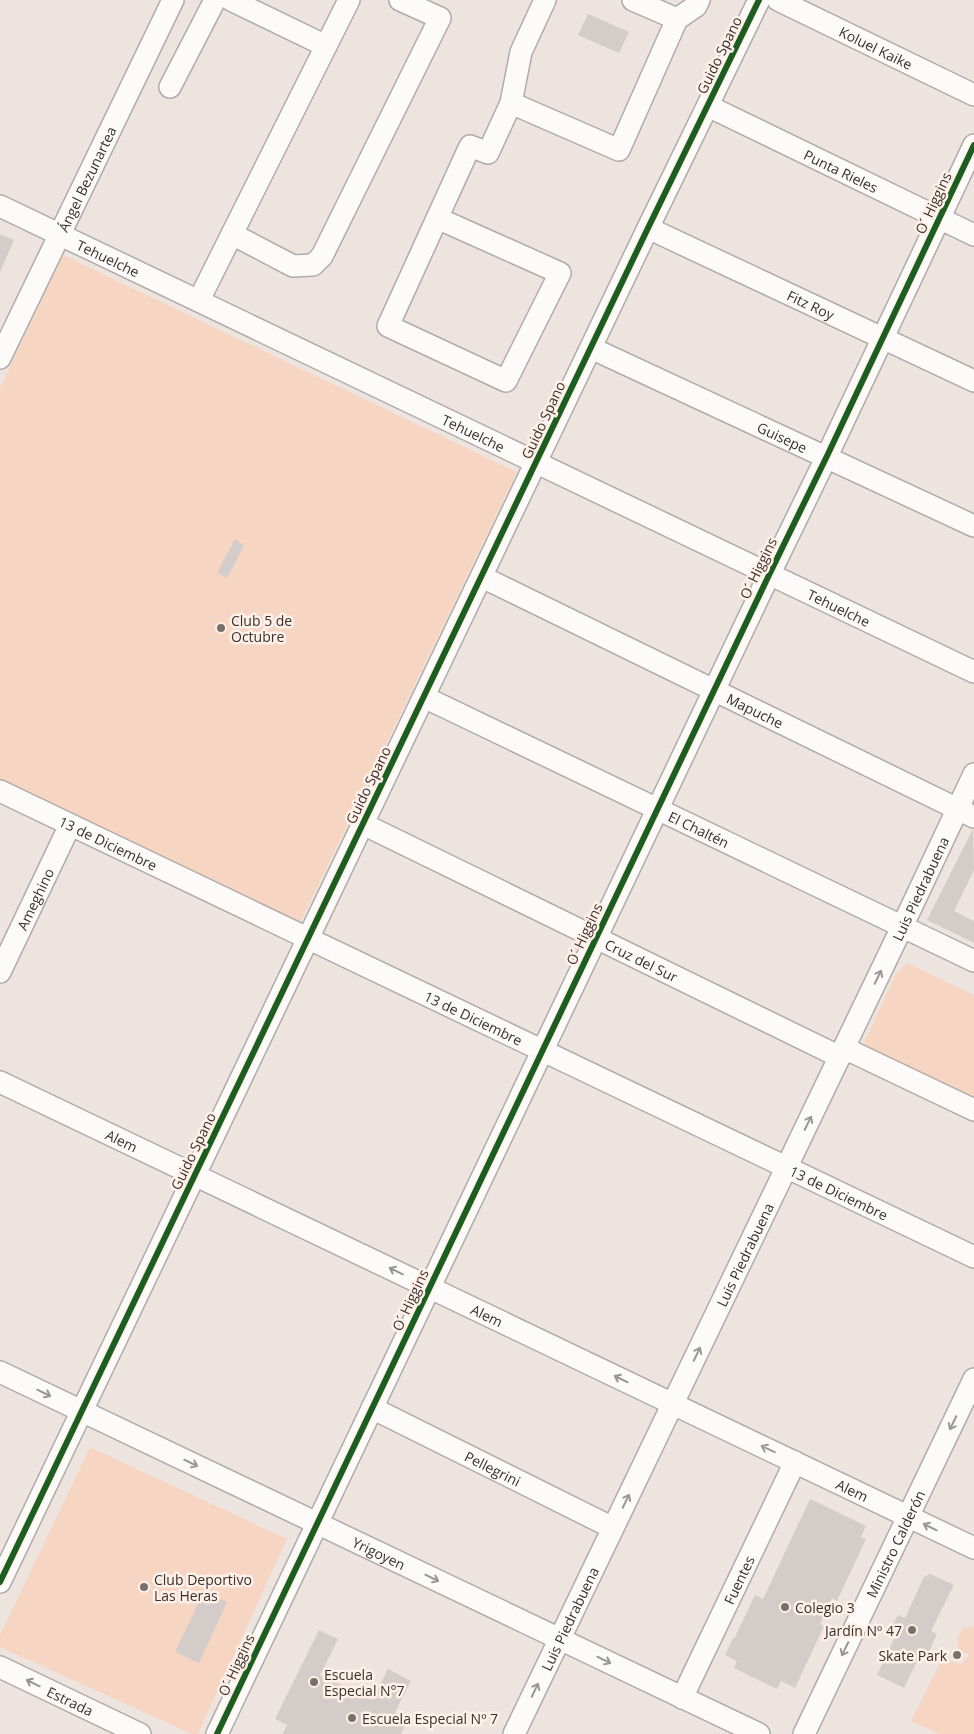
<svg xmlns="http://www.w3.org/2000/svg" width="974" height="1734" font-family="'Open Sans',sans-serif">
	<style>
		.green { fill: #f6d6c3 }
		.building { fill: #d4ccc8 }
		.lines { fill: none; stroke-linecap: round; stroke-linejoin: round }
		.minor-casing { stroke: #b2aaa6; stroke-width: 24 }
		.minor { stroke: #fcfbfa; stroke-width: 21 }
		.cycleway-casing { stroke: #fff1e9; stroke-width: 9 }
		.cycleway { stroke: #1b5e20; stroke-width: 6 }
		.oneway { stroke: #9a9694 }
		.poi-dot { fill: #78706b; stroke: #fff1e9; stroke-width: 2 }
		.labels { text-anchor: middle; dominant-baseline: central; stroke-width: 5; stroke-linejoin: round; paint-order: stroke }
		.street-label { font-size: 14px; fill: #38312d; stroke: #fff1e9 }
		.poi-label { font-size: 14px; fill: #38312d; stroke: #fff1e9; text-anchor: start }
	</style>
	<rect width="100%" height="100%" fill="#eee4df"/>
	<!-- green -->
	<g class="green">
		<polygon points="63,255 517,472 298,927 0,783 0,388"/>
		<polygon points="907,963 974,995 974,1099 863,1045 896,974"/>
		<polygon points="90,1447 287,1539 198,1734 192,1734 0,1647 0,1635"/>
		<polygon points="974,1626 974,1734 939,1734 911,1721 943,1657 960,1665 969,1655 959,1649 957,1639 963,1628"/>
	</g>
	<!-- building -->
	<g class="building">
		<polygon points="588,14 629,32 619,53 578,35"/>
		<polygon points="0,234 14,240 0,272"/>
		<polygon points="235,539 244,545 227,578 217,573"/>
		<polygon points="973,829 974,870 954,911 974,921 974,943 927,920"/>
		<polygon points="810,1499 866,1526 861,1537 866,1539 837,1601 832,1598 820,1624 824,1626 795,1688 781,1681 777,1689 734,1668 737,1661 725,1655 733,1638 734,1639 755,1595 763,1599"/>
		<polygon points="930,1574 954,1585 931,1631 937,1634 929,1652 925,1651 922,1658 919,1657 904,1688 877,1675 898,1630 892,1626 898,1615 905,1618 924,1577"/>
		<polygon points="204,1591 227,1602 199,1663 175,1652"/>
		<polygon points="319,1630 338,1639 320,1675 372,1700 388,1669 411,1681 395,1712 408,1719 401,1734 283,1734 287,1725 275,1719"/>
	</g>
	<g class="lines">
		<!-- minor casing -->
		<g class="minor-casing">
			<g id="minor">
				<polyline points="231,0 326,46"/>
				<polyline points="633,0 677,19"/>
				<path id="s1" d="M778,0L974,95"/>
				<polyline points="170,87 215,0"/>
				<polyline points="511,103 521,52 545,0"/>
				<path id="s2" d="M708,106L974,235"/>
				<path id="s3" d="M0,206L974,672"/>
				<polyline points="437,218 560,273 506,381 388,326 470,146 488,153 511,103 619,150 677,19 696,6 699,0"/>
				<path id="s4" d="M648,228L974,381"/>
				<polyline points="232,234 293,266 313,265 322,256 440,18 400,0"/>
				<polyline points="199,300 349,0"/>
				<path id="s5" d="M591,348L974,526"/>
				<path id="s6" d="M0,358L173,0"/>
				<path id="s7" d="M482,577L974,817"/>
				<path id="s8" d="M424,697L974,961"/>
				<path id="s9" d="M0,791L974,1257"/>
				<path id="s10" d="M363,824L840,1057"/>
				<path id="s11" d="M0,972L70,825"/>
				<polyline points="844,1048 974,1110"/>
				<path id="s12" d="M0,1082L974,1548"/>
				<path id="s13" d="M0,1372L759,1734"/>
				<path id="s14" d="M372,1408L613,1528"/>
				<polyline points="0,1582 648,228 759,0"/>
				<path id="s15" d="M0,1667L140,1734"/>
				<path id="s16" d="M682,1698L795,1462"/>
				<polyline points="217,1734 769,575 827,456 974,145"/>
				<path id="s17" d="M514,1734L902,927L974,774"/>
				<path id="s18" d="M804,1734L974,1379"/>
			</g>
		</g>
		<!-- minor -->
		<use href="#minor" class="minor"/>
		<!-- cycleway casing -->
		<g class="cycleway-casing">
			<g id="cycleway">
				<polyline points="0,1582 648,228 759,0"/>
				<polyline points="217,1734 769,575 827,456 974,145"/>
			</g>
		</g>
		<!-- cycleway -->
		<use href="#cycleway" class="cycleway"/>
	</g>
	<!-- one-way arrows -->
	<defs><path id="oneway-shaft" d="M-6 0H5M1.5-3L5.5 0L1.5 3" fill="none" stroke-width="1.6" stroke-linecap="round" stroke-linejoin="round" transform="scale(1.25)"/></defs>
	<g class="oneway">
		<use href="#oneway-shaft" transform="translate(878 977) rotate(-64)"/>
		<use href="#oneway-shaft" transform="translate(808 1123) rotate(-64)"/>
		<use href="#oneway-shaft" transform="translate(396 1271) rotate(-154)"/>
		<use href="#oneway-shaft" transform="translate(697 1354) rotate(-64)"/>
		<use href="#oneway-shaft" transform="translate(621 1379) rotate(-154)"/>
		<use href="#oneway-shaft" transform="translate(44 1393) rotate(26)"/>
		<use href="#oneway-shaft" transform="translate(953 1423) rotate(116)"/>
		<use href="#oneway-shaft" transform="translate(768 1449) rotate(-155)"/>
		<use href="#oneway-shaft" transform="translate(191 1463) rotate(26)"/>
		<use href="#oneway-shaft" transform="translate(626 1501) rotate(-64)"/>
		<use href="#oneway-shaft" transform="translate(930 1527) rotate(-154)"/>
		<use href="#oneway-shaft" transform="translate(432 1578) rotate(26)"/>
		<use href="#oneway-shaft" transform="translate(845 1649) rotate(116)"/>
		<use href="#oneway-shaft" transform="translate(604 1660) rotate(26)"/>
		<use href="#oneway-shaft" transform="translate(33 1683) rotate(-154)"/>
		<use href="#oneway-shaft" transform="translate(535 1690) rotate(-64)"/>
	</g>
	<!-- markers -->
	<g class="poi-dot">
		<circle cx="221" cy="628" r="5"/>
		<circle cx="144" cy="1587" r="5"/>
		<circle cx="785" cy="1607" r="5"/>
		<circle cx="912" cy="1630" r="5"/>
		<circle cx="957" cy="1655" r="5"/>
		<circle cx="314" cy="1682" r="5"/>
		<circle cx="352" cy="1718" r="5"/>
	</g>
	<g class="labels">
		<!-- street labels -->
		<g class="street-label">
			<text stroke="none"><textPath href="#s1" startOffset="109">Koluel Kaike</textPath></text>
			<text transform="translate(719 55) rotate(-64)">Guido Spano</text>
			<text stroke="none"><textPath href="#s2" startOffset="148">Punta Rieles</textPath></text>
			<text stroke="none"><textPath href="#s6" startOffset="199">Ángel Bezunartea</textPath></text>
			<text transform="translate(933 203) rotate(-65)">O´ Higgins</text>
			<text stroke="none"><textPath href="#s3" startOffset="120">Tehuelche</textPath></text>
			<text stroke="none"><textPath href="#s4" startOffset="180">Fitz Roy</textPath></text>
			<text transform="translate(543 420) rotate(-65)">Guido Spano</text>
			<text stroke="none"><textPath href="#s3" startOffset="525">Tehuelche</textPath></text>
			<text stroke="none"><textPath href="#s5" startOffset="211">Guisepe</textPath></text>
			<text transform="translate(758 568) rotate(-64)">O´ Higgins</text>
			<text stroke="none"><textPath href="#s3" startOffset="930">Tehuelche</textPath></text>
			<text stroke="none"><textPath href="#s7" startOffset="304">Mapuche</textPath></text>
			<text transform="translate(368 785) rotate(-64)">Guido Spano</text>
			<text stroke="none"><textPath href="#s8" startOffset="305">El Chaltén</textPath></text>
			<text stroke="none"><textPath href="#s9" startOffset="120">13 de Diciembre</textPath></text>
			<text stroke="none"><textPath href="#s17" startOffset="938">Luis Piedrabuena</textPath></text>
			<text stroke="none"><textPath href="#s11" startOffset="81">Ameghino</textPath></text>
			<text transform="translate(584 934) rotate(-65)">O´ Higgins</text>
			<text stroke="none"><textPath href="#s10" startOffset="310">Cruz del Sur</textPath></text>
			<text stroke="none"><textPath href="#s9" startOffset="525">13 de Diciembre</textPath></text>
			<text stroke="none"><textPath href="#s12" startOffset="135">Alem</textPath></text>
			<text transform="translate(193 1151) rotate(-64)">Guido Spano</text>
			<text stroke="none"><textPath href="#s9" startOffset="930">13 de Diciembre</textPath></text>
			<text stroke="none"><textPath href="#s17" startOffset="532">Luis Piedrabuena</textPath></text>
			<text transform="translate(410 1300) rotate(-65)">O´ Higgins</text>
			<text stroke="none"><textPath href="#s12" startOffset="540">Alem</textPath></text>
			<text stroke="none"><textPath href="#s14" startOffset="135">Pellegrini</textPath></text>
			<text stroke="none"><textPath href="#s12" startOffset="945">Alem</textPath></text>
			<text stroke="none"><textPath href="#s18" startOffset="211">Ministro Calderón</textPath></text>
			<text stroke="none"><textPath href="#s13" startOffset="420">Yrigoyen</textPath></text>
			<text stroke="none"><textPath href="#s16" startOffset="131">Fuentes</textPath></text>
			<text stroke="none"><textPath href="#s17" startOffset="128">Luis Piedrabuena</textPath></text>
			<text transform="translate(236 1665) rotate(-65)">O´ Higgins</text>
			<text stroke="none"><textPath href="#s15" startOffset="78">Estrada</textPath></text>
		</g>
		<!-- poi labels -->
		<g class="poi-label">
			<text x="231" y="620">Club 5 de<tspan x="231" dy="16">Octubre</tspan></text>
			<text x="154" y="1579">Club Deportivo<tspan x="154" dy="16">Las Heras</tspan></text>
			<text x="795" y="1607">Colegio 3</text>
			<text x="902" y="1630" text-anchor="end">Jardín Nº 47</text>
			<text x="947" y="1655" text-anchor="end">Skate Park</text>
			<text x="324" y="1674">Escuela<tspan x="324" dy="16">Especial N°7</tspan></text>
			<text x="362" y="1718">Escuela Especial Nº 7</text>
		</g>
	</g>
</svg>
